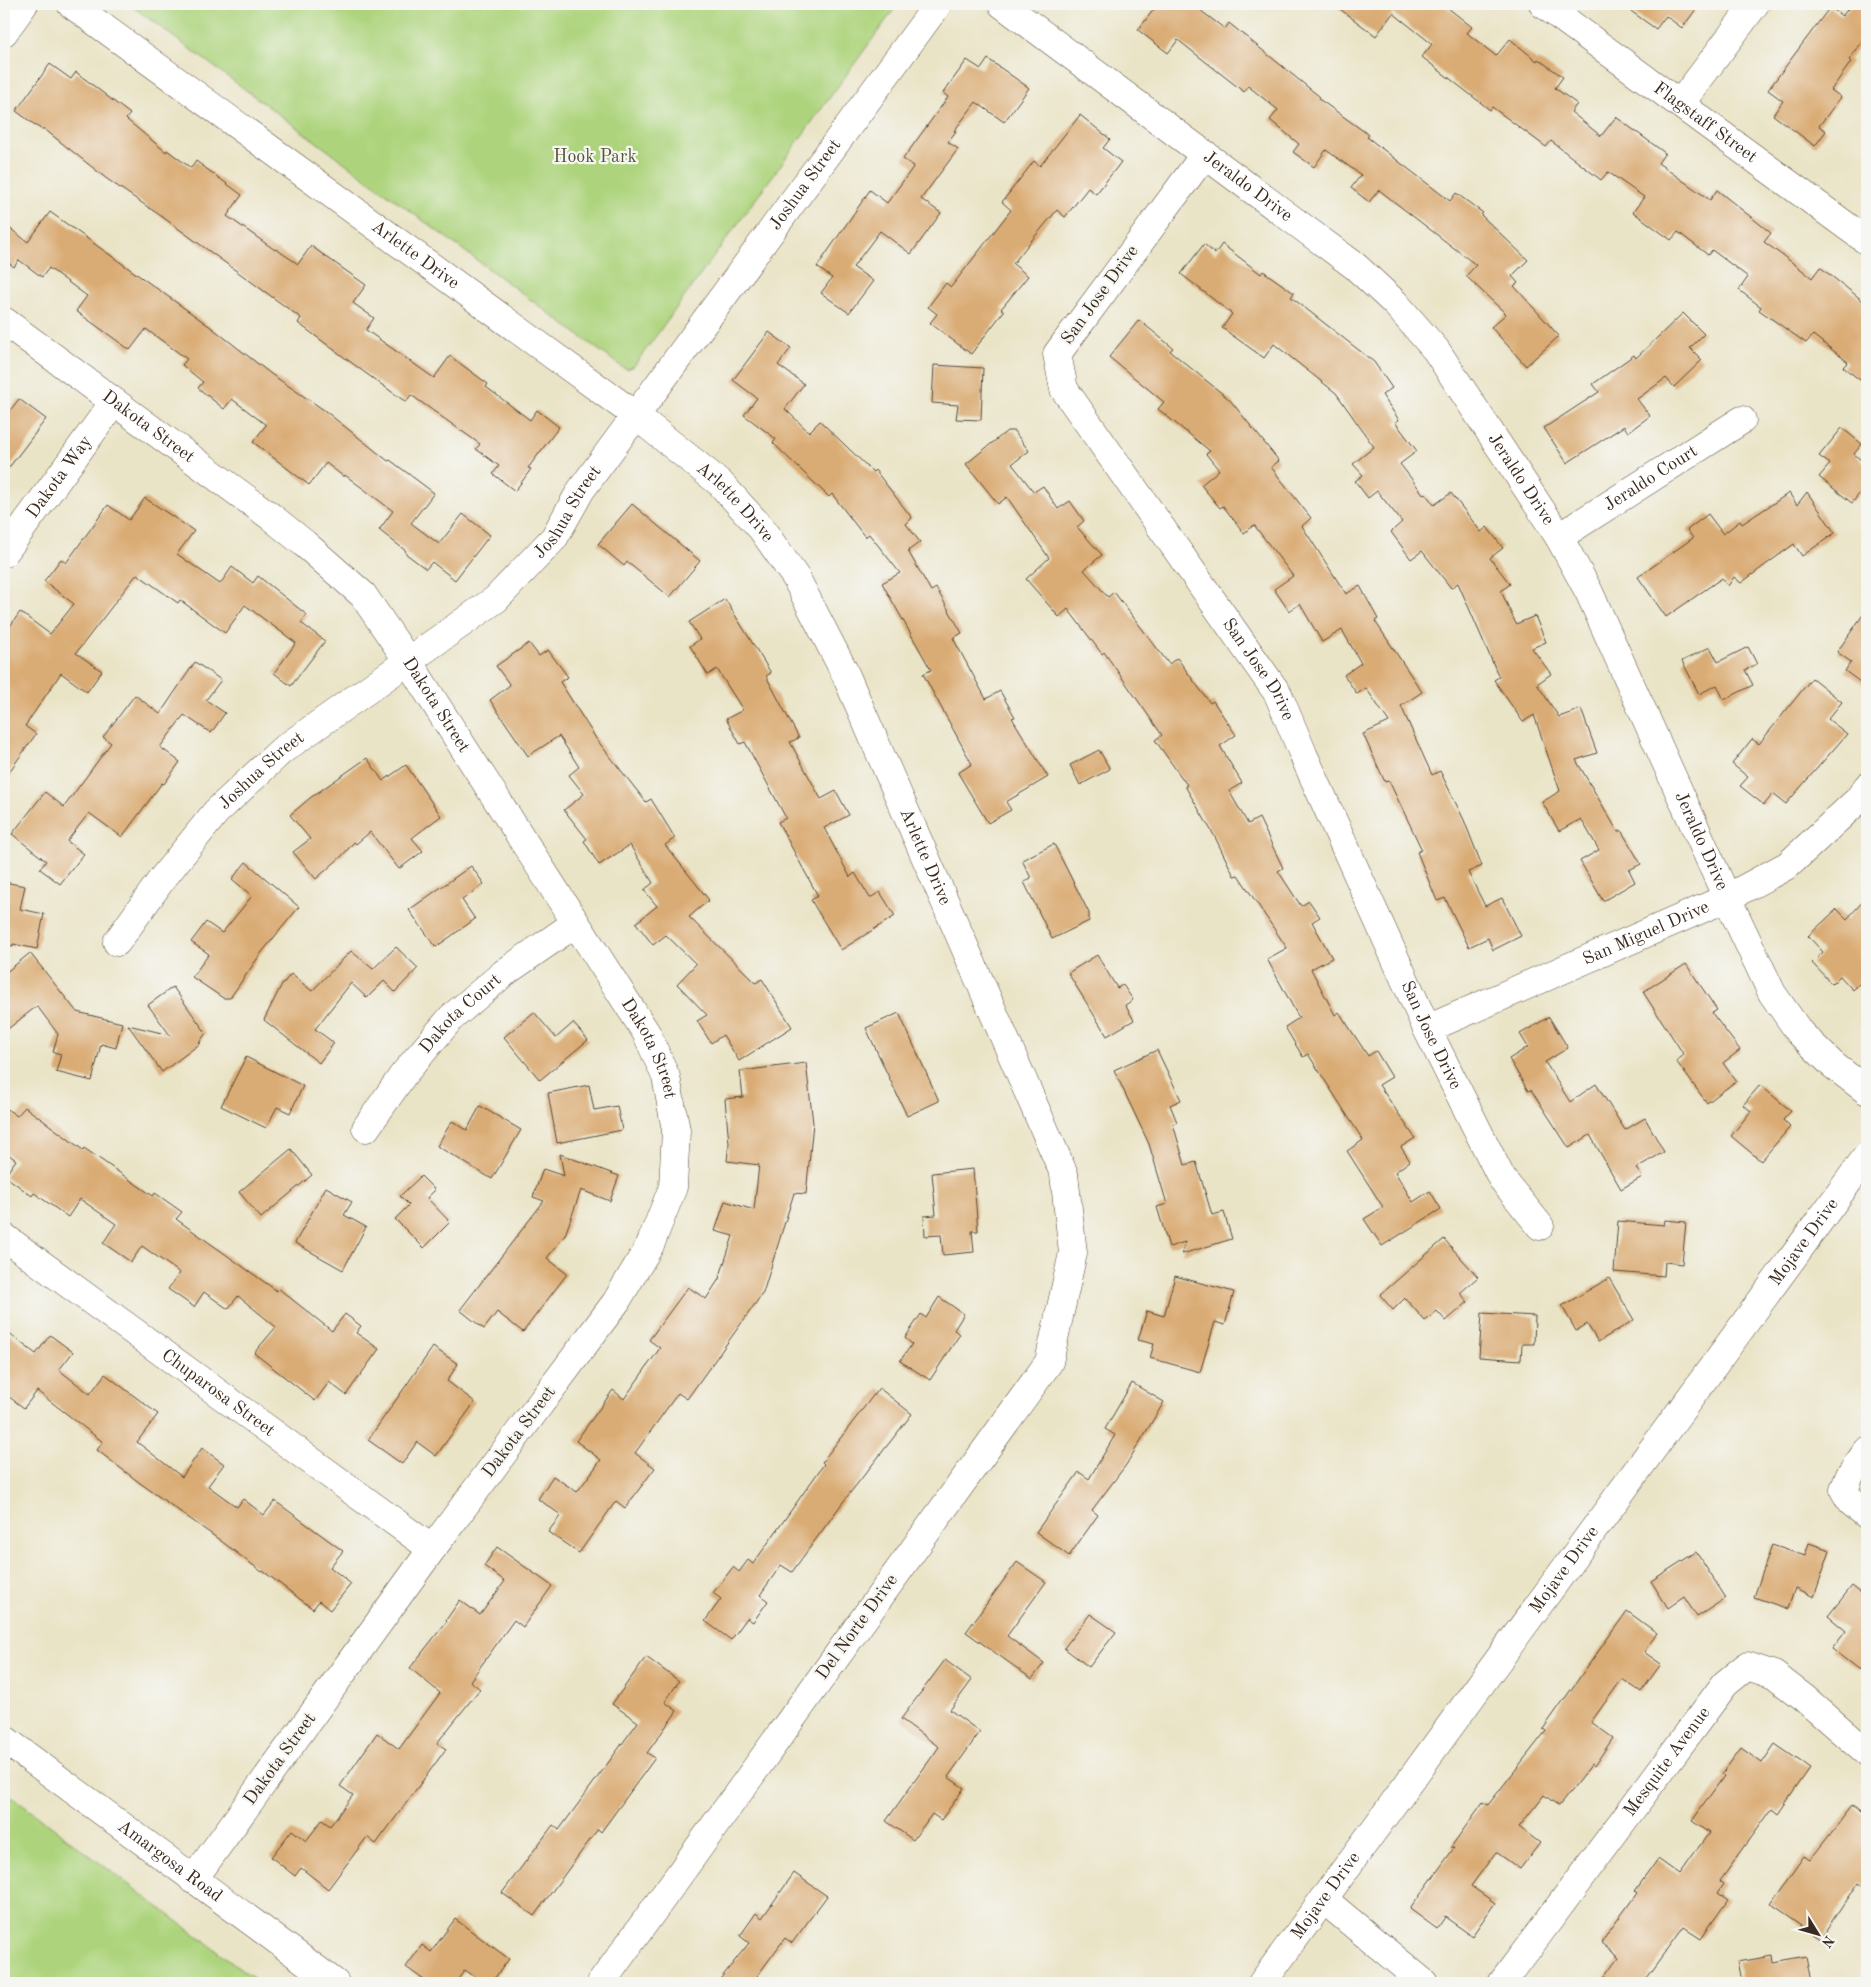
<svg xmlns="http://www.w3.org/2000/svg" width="1871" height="1987" font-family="'Old Standard TT',serif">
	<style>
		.green { fill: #add47d; stroke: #747f4e }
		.building { fill: #daac75 }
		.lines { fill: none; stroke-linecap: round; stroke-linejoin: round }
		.minor-casing { stroke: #554637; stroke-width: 29 }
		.major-casing { stroke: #554637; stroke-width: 29 }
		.minor { stroke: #fff; stroke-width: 28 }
		.major { stroke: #fff; stroke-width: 28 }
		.labels { text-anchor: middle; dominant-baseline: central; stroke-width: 4.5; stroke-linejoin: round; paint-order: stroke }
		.street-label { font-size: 18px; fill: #3b2a1e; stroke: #f6f6f2 }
		.park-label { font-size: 18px; fill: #585436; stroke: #f6f6f2 }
	</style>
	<rect width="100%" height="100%" fill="#f6f6f2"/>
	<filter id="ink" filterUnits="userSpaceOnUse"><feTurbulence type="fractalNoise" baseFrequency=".02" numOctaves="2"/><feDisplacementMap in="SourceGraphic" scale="10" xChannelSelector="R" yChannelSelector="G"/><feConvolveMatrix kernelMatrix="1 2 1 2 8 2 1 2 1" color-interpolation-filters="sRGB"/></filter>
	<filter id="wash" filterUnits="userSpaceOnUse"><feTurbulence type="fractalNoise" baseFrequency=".0096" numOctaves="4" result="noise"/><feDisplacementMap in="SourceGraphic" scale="20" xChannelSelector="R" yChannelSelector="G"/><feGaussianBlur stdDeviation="1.12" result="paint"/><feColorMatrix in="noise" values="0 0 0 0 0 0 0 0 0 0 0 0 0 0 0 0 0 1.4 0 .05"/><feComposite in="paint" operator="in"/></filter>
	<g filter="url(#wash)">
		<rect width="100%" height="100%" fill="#eae4c7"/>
		<!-- green -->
		<g class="green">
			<polygon points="129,4 898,4 634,366 628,369 622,367"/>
			<polygon points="4,1791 260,1983 4,1983"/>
		</g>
		<g id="blocks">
			<!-- building -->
			<g class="building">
				<polygon points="1158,4 1192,4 1225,29 1229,23 1320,97 1319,99 1369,135 1367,137 1450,201 1456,193 1483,213 1481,215 1528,260 1512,276 1518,283 1514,286 1559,336 1526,366 1491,327 1506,314 1466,276 1476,265 1379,190 1369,202 1351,188 1361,175 1326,150 1314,167 1293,152 1299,144 1270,120 1278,110 1248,86 1244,92 1178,40 1168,53 1138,30"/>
				<polygon points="1333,4 1443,4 1472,27 1467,33 1496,56 1510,39 1537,61 1538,59 1563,77 1555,88 1577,104 1571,112 1601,136 1616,117 1665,153 1658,163 1710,200 1717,190 1771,233 1764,242 1793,263 1812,278 1820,267 1867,304 1867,377 1864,375 1860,380 1843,367 1848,362 1813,335 1806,343 1759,310 1761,307 1739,290 1748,277 1712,250 1708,255 1678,232 1671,240 1633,212 1644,197 1608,172 1601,180 1551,141 1546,147 1492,107 1490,110 1422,57 1432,44 1393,13 1376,36"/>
				<polygon points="1621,4 1700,4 1682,28 1666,16 1656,29"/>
				<polygon points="1852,4 1867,4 1867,35 1849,60 1851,62 1831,90 1841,97 1819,126 1826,131 1815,146 1773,115 1783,101 1768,90 1830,7 1842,16"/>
				<polygon points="988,59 1029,88 1004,122 976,102 954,131 956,131 948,142 958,149 921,199 941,213 911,254 880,231 853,267 873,281 849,313 821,293 832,278 817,267 870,190 887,203 914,166 903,159 948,97 943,93 967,60 981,69"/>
				<polygon points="50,64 71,79 76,72 130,114 126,119 166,152 167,150 191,168 196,161 242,195 227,216 275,250 276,249 298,264 311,246 366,285 353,303 374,318 366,330 434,378 450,356 488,384 486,387 530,420 537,410 559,427 528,468 531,469 515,491 493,474 499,466 476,449 480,444 411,395 406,402 364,372 298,323 301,318 161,216 107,179 43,128 42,130 16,111"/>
				<polygon points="1080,115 1110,139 1103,148 1121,162 1096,194 1088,188 1065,217 1057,210 1027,246 1013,264 1028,276 1001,309 1004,311 971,354 930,323 937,314 928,307 946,283 951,287 1011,210 1002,202 1034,161 1040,166"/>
				<polygon points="50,212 212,328 271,374 324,410 388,461 390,460 434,493 411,523 439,544 463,514 490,535 455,580 432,562 426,569 405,553 406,551 379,530 393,511 345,475 344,477 326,463 309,485 253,442 266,425 232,399 224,409 198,388 203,382 182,365 187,359 146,329 130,350 76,311 87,296 49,268 42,277 19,260 14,267 4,259 4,224 28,242"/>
				<polygon points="1204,244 1215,254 1222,244 1261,274 1263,271 1294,293 1291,297 1374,362 1392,388 1382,395 1399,420 1395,422 1417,451 1400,464 1424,495 1426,494 1434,505 1451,493 1481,532 1487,527 1503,548 1490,558 1510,584 1501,591 1516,624 1535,616 1546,642 1532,648 1551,674 1537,684 1559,717 1581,709 1597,753 1576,760 1618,832 1621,830 1641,864 1629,870 1635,882 1603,901 1580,861 1599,850 1581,819 1559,831 1542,802 1560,791 1534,715 1523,722 1494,680 1499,677 1458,583 1451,588 1422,551 1411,559 1391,532 1402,522 1377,491 1368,498 1355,481 1363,475 1353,464 1374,447 1336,393 1274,344 1264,358 1222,328 1232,314 1181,274"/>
				<polygon points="1683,313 1704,334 1690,348 1702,360 1674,387 1666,378 1637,399 1650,416 1628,432 1624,426 1567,463 1544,428 1599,392 1593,384 1634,355 1636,358"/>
				<polygon points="1139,320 1173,348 1170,351 1230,400 1279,461 1271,467 1311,518 1302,526 1346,594 1360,586 1378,619 1375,621 1422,692 1401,706 1432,775 1440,771 1464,820 1482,866 1468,872 1485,906 1502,898 1521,936 1493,950 1488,938 1469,947 1445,898 1437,901 1417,852 1422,850 1389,781 1385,782 1363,734 1389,722 1366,688 1357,694 1344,675 1361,663 1342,630 1322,642 1300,604 1289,611 1274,589 1293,576 1254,525 1244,533 1223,506 1220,508 1201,485 1219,470 1206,454 1210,451 1158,409 1164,402 1109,357"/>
				<polygon points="769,332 791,348 778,365 804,384 785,409 809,432 820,421 873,472 875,470 912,518 906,524 920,542 908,551 931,591 936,588 962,633 953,638 986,699 1000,691 1015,717 1012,718 1048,777 1006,802 1011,810 988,823 958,773 972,764 923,674 931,670 882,583 900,573 869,534 865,537 832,494 829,497 773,443 776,439 744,415 757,398 733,380"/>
				<polygon points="934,365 983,368 981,420 956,419 958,405 932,403"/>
				<polygon points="19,399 46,419 4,474 4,418"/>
				<polygon points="1842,428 1862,444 1854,454 1867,465 1867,484 1852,503 1819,477 1830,464 1819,456"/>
				<polygon points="1007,431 1014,431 1029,451 1012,464 1034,492 1043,486 1058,509 1070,501 1084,521 1077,527 1102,555 1084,570 1108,597 1114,592 1169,664 1177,658 1210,703 1213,701 1236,735 1220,746 1242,783 1229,791 1248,824 1259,818 1283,868 1278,871 1301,906 1309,901 1320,917 1312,922 1332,958 1311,969 1335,1015 1339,1012 1368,1056 1376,1051 1392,1077 1379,1085 1415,1138 1401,1147 1410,1161 1395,1172 1413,1202 1430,1191 1441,1209 1382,1246 1364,1219 1383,1207 1347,1151 1363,1140 1308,1054 1303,1057 1285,1027 1299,1018 1267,959 1287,948 1238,875 1234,876 1215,837 1185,786 1187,785 1155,740 1162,735 1104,652 1102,654 1068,609 1059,617 1026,579 1049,558 1007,497 998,504 966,464"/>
				<polygon points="1807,492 1835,533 1802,556 1794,544 1741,583 1734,577 1728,586 1722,578 1666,617 1638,577 1693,538 1687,530 1708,514 1723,534 1740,521 1742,524 1789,493 1797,505"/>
				<polygon points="145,498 194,531 177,554 220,584 232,567 253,583 258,576 307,615 301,623 325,641 291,686 274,673 296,643 245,605 225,633 180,600 178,603 137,574 76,653 102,671 87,692 61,673 25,726 36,734 4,779 4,635 20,612 50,634 74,604 44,581 61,559 66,563 108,505 129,520"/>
				<polygon points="632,504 700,561 670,597 627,562 624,566 598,544"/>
				<polygon points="725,599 771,673 766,676 799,738 790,742 821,799 836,791 849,815 824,828 850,877 855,873 870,898 880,892 895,916 841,950 811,900 818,896 778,822 786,818 745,742 740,744 726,719 743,710 717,669 708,675 690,646 700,639 689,622"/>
				<polygon points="1867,609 1867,687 1845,671 1851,662 1837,652"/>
				<polygon points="529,643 539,656 548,650 568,677 560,682 597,740 646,802 651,799 675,838 665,845 709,900 689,917 756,983 762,979 792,1027 739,1061 723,1035 711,1043 697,1021 707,1015 677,984 696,964 666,935 653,945 636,923 657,906 644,890 653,883 630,845 599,865 584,841 587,839 564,810 584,794 569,775 579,767 559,736 528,756 490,700 510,685 496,666"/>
				<polygon points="1710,647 1718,662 1748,647 1757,664 1745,670 1753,685 1724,700 1717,685 1699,694 1682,661"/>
				<polygon points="195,662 221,680 206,700 225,713 211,733 184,715 160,747 180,762 164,784 162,783 122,837 89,813 67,841 84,854 60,884 40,869 46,861 12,834 45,792 64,807 111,743 103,737 135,695 160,714"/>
				<polygon points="1812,678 1842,702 1828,719 1847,734 1786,804 1773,794 1764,805 1740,786 1748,777 1732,764 1752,739 1759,744"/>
				<polygon points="1099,750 1110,769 1080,785 1070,765"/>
				<polygon points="367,758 383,781 406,765 441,816 412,838 423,851 399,869 370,832 356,844 354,842 343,855 316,879 293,852 310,839 290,815 310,798"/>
				<polygon points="1054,844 1089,913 1089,921 1052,939 1024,882 1031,878 1022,860"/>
				<polygon points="246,862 299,907 262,952 230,998 223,998 192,977 209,954 191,942 206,922 222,933 252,896 232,879"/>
				<polygon points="471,866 484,884 462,900 475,919 436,947 409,910"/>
				<polygon points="4,882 25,886 20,909 44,914 37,949 13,944 13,946 4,945"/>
				<polygon points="1867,897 1867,976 1853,990 1840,976 1832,984 1812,963 1823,952 1808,936 1837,909 1847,919"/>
				<polygon points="396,947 418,968 395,992 384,981 367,998 351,983 315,1029 334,1043 319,1063 264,1020 281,986 291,974 312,991 351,951 373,969"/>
				<polygon points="30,953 77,1012 122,1023 116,1048 101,1044 92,1081 56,1072 61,1054 53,1052 58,1034 37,1006 4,1032 4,974"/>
				<polygon points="1097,955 1117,988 1123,985 1133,1000 1125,1005 1134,1020 1107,1036 1068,973"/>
				<polygon points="1686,964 1717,1010 1712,1013 1740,1050 1723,1063 1736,1081 1707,1103 1676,1061 1684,1055 1643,992"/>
				<polygon points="173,987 206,1033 199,1043 201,1043 162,1072 128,1025 170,1035 148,1005"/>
				<polygon points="534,1012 556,1038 573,1023 588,1040 540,1080 504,1037"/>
				<polygon points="899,1013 939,1101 907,1116 866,1028"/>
				<polygon points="1549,1017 1568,1048 1545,1062 1570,1102 1596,1084 1625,1130 1645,1118 1664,1152 1636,1168 1642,1177 1621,1189 1590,1135 1569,1148 1531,1090 1528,1091 1509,1059 1528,1047 1520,1034"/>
				<polygon points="1157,1050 1181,1100 1170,1105 1177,1122 1173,1124 1185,1165 1196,1162 1212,1215 1224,1212 1232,1239 1182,1254 1185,1242 1169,1247 1157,1207 1167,1204 1149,1144 1114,1070"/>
				<polygon points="246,1057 303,1086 290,1113 277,1107 266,1128 221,1106"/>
				<polygon points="806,1063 813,1123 806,1194 794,1193 763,1293 687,1399 678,1393 635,1453 655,1468 625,1508 616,1501 579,1553 548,1532 561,1515 538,1499 553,1476 577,1492 601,1460 576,1441 613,1390 624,1399 660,1348 649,1340 688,1287 706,1299 719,1279 733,1236 715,1231 725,1201 754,1210 759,1165 727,1161 729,1143 725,1099 743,1097 740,1071"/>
				<polygon points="589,1085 594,1110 617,1106 622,1130 557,1143 548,1093"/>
				<polygon points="1760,1085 1791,1111 1783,1120 1790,1127 1761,1161 1731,1136 1751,1111 1743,1105"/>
				<polygon points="480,1106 521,1130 492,1179 437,1146 452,1121 467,1130"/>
				<polygon points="4,1107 17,1116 25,1107 83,1150 84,1148 153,1196 155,1193 182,1212 176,1219 277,1291 279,1289 332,1331 345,1314 361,1326 356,1333 379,1349 346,1395 329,1382 315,1401 254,1353 276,1327 238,1296 228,1309 204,1292 194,1307 168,1289 180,1273 142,1246 131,1262 103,1243 116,1224 80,1199 68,1217 34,1193 32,1196 5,1176 16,1160 4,1151"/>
				<polygon points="291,1149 312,1175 261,1218 239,1192"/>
				<polygon points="560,1154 619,1176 610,1201 581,1190 565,1235 547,1258 567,1274 523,1332 497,1312 484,1329 460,1310 544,1201 533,1197 543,1169 564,1176"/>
				<polygon points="973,1169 978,1231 972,1231 974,1252 943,1255 941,1235 925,1236 924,1216 936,1215 932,1173"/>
				<polygon points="421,1176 435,1190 427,1198 450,1222 424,1248 395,1219 409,1205 400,1196"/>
				<polygon points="326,1187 352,1202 344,1215 366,1227 343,1270 295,1243"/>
				<polygon points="1665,1220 1686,1222 1682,1264 1665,1262 1664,1276 1614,1272 1618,1221 1664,1225"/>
				<polygon points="1444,1239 1478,1277 1460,1293 1468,1302 1446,1321 1437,1311 1425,1321 1405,1298 1393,1310 1380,1295"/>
				<polygon points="1175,1276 1234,1292 1225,1325 1215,1322 1200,1372 1150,1358 1154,1344 1138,1340 1147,1311 1164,1316"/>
				<polygon points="1609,1278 1634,1320 1598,1342 1587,1324 1576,1331 1562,1306"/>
				<polygon points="939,1297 964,1314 954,1330 960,1334 930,1380 900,1361 912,1344 905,1338 921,1314 926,1318"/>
				<polygon points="1482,1313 1535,1316 1534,1344 1522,1344 1521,1360 1479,1357"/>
				<polygon points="4,1330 36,1354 50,1335 73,1352 59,1370 90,1394 105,1374 158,1414 137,1442 182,1477 202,1448 224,1464 208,1486 237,1507 243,1499 264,1515 275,1501 343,1551 330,1567 351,1584 330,1610 319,1601 313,1609 263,1571 262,1572 221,1541 140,1483 97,1450 103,1442 37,1391 24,1408 4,1393"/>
				<polygon points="433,1347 458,1364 447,1381 475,1402 436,1456 417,1442 402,1464 368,1440"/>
				<polygon points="1132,1383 1164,1402 1126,1465 1092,1510 1098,1515 1069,1556 1036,1532 1079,1472 1089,1479 1115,1435 1105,1429"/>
				<polygon points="879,1388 912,1414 843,1502 792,1572 781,1565 760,1595 768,1601 753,1622 747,1618 731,1640 705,1621 721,1599 713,1593 733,1567 739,1572 748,1560 753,1564 824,1464 822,1462"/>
				<polygon points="1809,1543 1830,1550 1814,1597 1795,1588 1788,1609 1754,1597 1772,1545 1805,1556"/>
				<polygon points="497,1547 552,1586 523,1627 514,1620 470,1681 480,1689 437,1743 446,1749 376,1844 367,1837 328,1889 301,1868 295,1876 271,1857 292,1830 306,1841 322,1820 330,1826 353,1795 340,1786 377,1733 399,1749 440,1693 410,1668 447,1621 446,1620 460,1600 480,1615 505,1581 484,1566"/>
				<polygon points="1696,1552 1726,1598 1697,1617 1684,1597 1668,1608 1651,1581"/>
				<polygon points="1017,1562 1046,1582 1007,1636 1044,1663 1032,1679 966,1632"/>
				<polygon points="1852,1586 1867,1598 1867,1659 1859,1670 1832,1649 1846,1631 1828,1616"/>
				<polygon points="1627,1611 1657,1633 1644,1652 1661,1664 1641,1692 1622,1679 1591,1722 1613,1738 1594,1766 1592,1764 1559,1806 1544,1795 1519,1827 1540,1843 1520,1869 1496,1852 1471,1886 1495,1903 1472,1936 1445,1917 1437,1929 1410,1909 1454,1848 1451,1847 1483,1802 1488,1805 1546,1731 1543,1729"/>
				<polygon points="1090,1614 1116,1632 1089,1667 1064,1648"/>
				<polygon points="646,1657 679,1681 665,1702 677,1711 647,1753 655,1758 601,1832 598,1829 534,1916 502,1893 553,1825 559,1830 638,1722 612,1704"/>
				<polygon points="945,1660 972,1680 950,1710 980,1732 948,1777 964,1788 941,1820 932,1814 913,1840 886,1821 939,1747 901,1719"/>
				<polygon points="1775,1744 1810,1768 1778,1814 1772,1809 1720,1881 1724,1884 1718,1893 1728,1900 1701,1938 1684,1927 1643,1983 1600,1983 1619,1957 1601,1943 1637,1893 1635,1891 1658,1859 1679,1874 1709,1833 1692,1821 1724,1776 1722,1774 1741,1748 1762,1763"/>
				<polygon points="1853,1805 1867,1817 1867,1888 1859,1882 1821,1939 1770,1904 1804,1856 1810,1860"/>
				<polygon points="794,1873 827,1896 792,1943 785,1938 752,1983 717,1983 749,1943 740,1936 756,1913 762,1918"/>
				<polygon points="455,1919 509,1959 491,1983 484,1983 465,1970 455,1983 428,1983 406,1967 422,1945 431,1952"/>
				<polygon points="1772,1955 1773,1963 1806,1957 1811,1983 1742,1983 1738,1961"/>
			</g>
		</g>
	</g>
	<g filter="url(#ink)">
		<use href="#blocks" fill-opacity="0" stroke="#554637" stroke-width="1"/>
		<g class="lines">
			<!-- minor casing -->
			<g class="minor-casing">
				<g id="minor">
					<path id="s1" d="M71,4L635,415L720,483L761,528L796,578L844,671L1064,1174L1073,1253L1049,1362L601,1983"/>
					<path id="s2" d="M1002,4L1355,266L1395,303L1436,350L1559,537L1589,592L1727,898L1772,993L1800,1033L1833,1065L1867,1091"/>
					<path id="s3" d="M1543,4L1867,241"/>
					<polyline points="4,32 24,4"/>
					<polyline points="1680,104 1755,4"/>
					<path id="s4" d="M1205,154L1057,354L1064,389L1278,694L1304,756L1427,1029L1502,1179L1540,1226"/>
					<path id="s5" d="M4,321L270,516L305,544L363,595L408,661L647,1034L666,1077L676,1130L673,1187L650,1245L616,1302L432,1549L193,1880"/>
					<path id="s6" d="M1559,537L1742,420"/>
					<path id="s7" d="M4,553L114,402"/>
					<path id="s8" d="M117,942L162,879L216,812L281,751L496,599L554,538L581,490L938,4"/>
					<path id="s9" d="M1427,1029L1727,898L1788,865L1858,800L1867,787"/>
					<path id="s10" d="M366,1128L403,1075L451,1018L504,973L576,923"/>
					<path id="s11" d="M4,1237L432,1549"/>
					<polyline points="1867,1451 1850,1475 1844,1490 1851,1502 1867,1515"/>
					<polyline points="1323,1899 1424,1983"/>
					<path id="s12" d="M1502,1983L1725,1684L1747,1666L1774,1675L1804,1698L1867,1753"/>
				</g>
			</g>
			<!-- major casing -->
			<g class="major-casing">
				<g id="major">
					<path id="s13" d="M4,1739L335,1983"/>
					<path id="s14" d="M1262,1983L1867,1156"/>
				</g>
			</g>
			<!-- minor -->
			<use href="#minor" class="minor"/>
			<!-- major -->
			<use href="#major" class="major"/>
		</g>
	</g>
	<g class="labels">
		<!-- street labels -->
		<g class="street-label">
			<text stroke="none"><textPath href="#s3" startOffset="201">Flagstaff Street</textPath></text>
			<text stroke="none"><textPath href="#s8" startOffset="1034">Joshua Street</textPath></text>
			<text stroke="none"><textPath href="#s2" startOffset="306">Jeraldo Drive</textPath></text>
			<text stroke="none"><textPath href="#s1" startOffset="426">Arlette Drive</textPath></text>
			<text transform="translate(1100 295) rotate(-54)">San Jose Drive</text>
			<text stroke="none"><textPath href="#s5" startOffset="179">Dakota Street</textPath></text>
			<text stroke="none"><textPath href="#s7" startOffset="94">Dakota Way</textPath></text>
			<text stroke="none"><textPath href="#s2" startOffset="711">Jeraldo Drive</textPath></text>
			<text stroke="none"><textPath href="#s6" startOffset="109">Jeraldo Court</textPath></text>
			<text stroke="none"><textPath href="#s1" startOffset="831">Arlette Drive</textPath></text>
			<text stroke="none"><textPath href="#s8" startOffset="629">Joshua Street</textPath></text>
			<text stroke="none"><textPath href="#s4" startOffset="626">San Jose Drive</textPath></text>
			<text stroke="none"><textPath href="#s5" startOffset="584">Dakota Street</textPath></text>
			<text stroke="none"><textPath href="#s8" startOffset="225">Joshua Street</textPath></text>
			<text stroke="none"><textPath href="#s2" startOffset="1116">Jeraldo Drive</textPath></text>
			<text stroke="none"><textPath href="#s1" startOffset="1236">Arlette Drive</textPath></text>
			<text stroke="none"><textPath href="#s9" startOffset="239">San Miguel Drive</textPath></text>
			<text stroke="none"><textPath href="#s10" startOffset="149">Dakota Court</textPath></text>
			<text stroke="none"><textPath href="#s4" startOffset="1031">San Jose Drive</textPath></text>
			<text stroke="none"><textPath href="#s5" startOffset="989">Dakota Street</textPath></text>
			<text stroke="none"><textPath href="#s14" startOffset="918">Mojave Drive</textPath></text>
			<text stroke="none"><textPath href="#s11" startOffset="265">Chuparosa Street</textPath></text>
			<text transform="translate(519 1432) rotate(-53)">Dakota Street</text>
			<text stroke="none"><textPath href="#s14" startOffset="512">Mojave Drive</textPath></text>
			<text transform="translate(857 1627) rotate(-54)">Del Norte Drive</text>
			<text transform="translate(280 1759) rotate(-54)">Dakota Street</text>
			<text stroke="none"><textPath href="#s12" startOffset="276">Mesquite Avenue</textPath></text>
			<text stroke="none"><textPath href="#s13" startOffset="206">Amargosa Road</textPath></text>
			<text stroke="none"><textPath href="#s14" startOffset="108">Mojave Drive</textPath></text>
		</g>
		<!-- park labels -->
		<g class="park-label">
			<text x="595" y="157">Hook Park</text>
		</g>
	</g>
	<!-- margin -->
	<rect width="1871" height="1987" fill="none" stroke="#f6f6f2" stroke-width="20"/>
	<!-- north arrow -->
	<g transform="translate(1818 1934) rotate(127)" stroke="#f6f6f2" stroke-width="4" paint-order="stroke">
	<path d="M0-4L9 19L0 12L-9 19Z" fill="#3b2a1e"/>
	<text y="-8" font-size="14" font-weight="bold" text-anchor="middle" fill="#3b2a1e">N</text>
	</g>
</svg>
